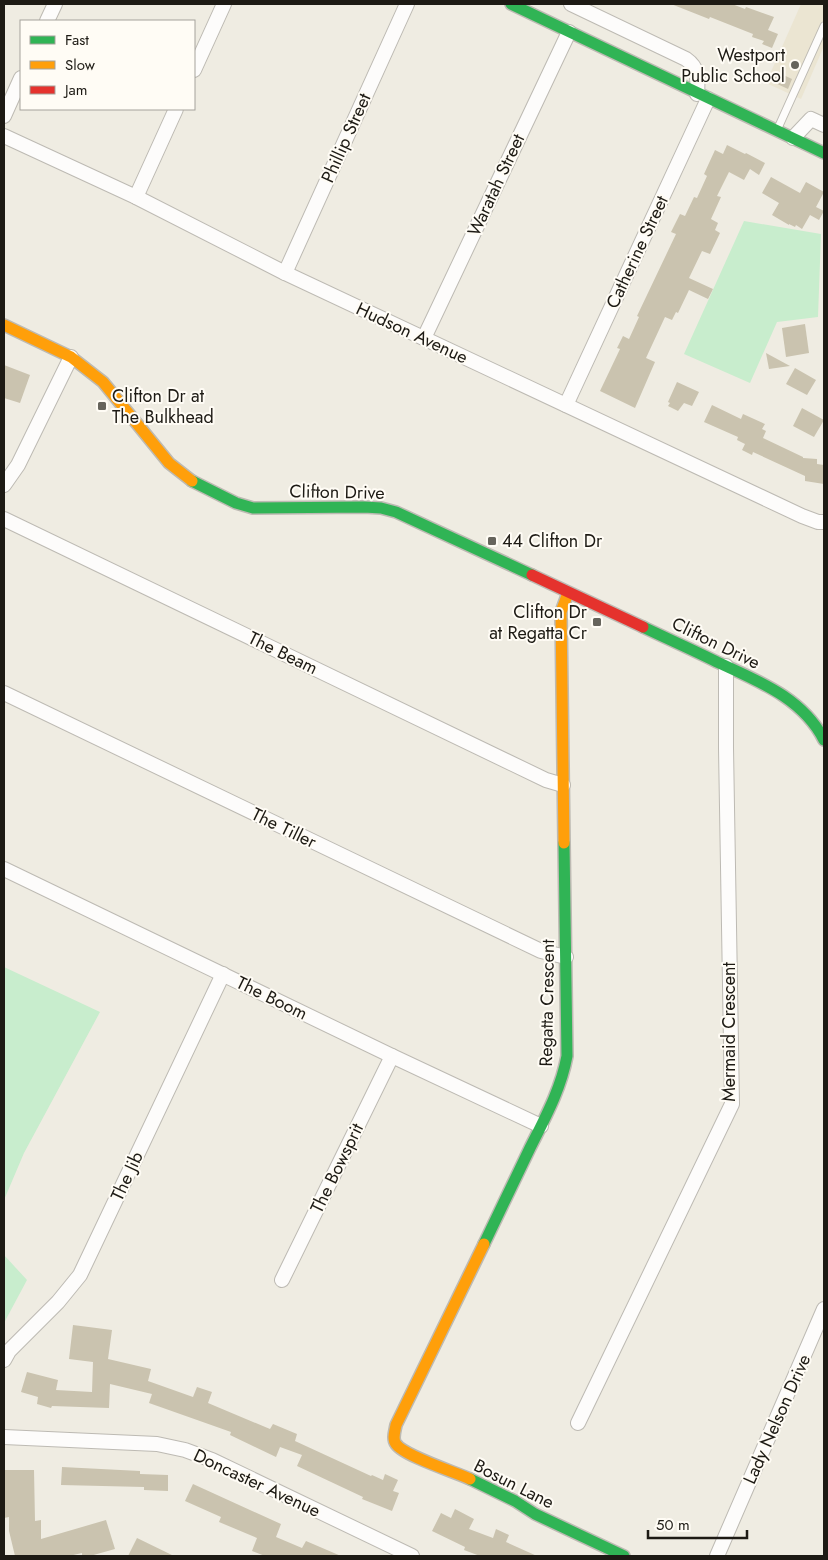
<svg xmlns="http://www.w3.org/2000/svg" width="828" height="1560" font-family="Jost,sans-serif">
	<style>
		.built { fill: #ebe5d2 }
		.green { fill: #c8edcd }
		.building { fill: #cac3af }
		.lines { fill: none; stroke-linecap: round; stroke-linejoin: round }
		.lane-casing { stroke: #bdbab3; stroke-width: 9 }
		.street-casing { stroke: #bdbab3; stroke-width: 16 }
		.fast-casing { stroke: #bdbab3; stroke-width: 14 }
		.slow-casing { stroke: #bdbab3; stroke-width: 14 }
		.jam-casing { stroke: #bdbab3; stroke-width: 14 }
		.lane { stroke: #fdfcfb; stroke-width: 7 }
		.street { stroke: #fdfcfb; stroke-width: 14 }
		.fast { stroke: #30b455; stroke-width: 11 }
		.slow { stroke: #ff9f0a; stroke-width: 11 }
		.jam { stroke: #e5322d; stroke-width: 11 }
		.poi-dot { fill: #66645c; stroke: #fffcf5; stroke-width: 2 }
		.labels { text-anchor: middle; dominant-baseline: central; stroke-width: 4; stroke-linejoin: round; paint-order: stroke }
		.poi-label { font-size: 18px; fill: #1d1a14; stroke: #fffcf5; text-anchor: end }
		.street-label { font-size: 18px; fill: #1d1a14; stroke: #fffcf5 }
	</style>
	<rect width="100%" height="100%" fill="#efece2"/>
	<!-- built -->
	<polygon class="built" points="801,4 824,4 824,46 801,99 766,83"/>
	<!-- green -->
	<g class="green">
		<polygon points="744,221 821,234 818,317 777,322 750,383 684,354"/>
		<polygon points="4,967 100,1012 24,1153 4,1200"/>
		<polygon points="4,1255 27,1280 4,1323"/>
	</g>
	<!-- building -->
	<g class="building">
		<polygon points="671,4 732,4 745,9 746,7 774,17 768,30 778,34 772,48 762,44 764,41 752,37 753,34 710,17 709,19"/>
		<polygon points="777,72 792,79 788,89 773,82"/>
		<polygon points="727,145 745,154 746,153 765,163 759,175 750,169 744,180 729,172 717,196 721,197 711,219 718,223 715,230 720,233 710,254 702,251 689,278 713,289 708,299 689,290 678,313 676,312 672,320 665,317 646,358 655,362 635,408 600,391 620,349 617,348 623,336 629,339 639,317 637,316 676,234 671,232 680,214 685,216 694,197 697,198 707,176 704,174 715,150 723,154"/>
		<polygon points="771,177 800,193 806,182 824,192 816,207 824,211 819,220 810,215 802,229 796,225 795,227 789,224 789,225 772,215 779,203 762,193"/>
		<polygon points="805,324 809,353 786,357 782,328"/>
		<polygon points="766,353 790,366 769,369"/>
		<polygon points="4,365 30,375 20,403 4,398"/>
		<polygon points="795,368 816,380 807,395 786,384"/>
		<polygon points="677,382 699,392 692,406 684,403 678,411 668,406 670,403 668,402"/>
		<polygon points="712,405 741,419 743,414 765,424 762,429 766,431 763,438 803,457 803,458 817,459 817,464 824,465 824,484 805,481 805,476 753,452 752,455 742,450 745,444 737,440 738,437 704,422"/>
		<polygon points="802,408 824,420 814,437 793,426"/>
		<polygon points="73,1325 112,1330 108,1359 151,1369 148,1381 193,1397 197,1387 212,1392 208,1403 270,1429 273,1424 297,1434 295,1441 371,1476 372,1475 383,1480 385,1474 398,1480 393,1491 399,1493 392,1511 362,1499 363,1497 297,1466 302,1455 280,1447 276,1457 230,1435 231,1432 149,1403 152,1394 110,1384 109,1408 52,1406 51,1408 37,1404 38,1397 21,1392 27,1372 58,1380 56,1390 92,1392 93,1362 69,1359"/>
		<polygon points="62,1467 140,1471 140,1474 168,1475 168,1491 144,1490 144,1487 61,1485"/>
		<polygon points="4,1470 34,1470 35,1521 41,1520 41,1539 106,1520 115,1549 90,1556 82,1556 82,1553 69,1556 15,1556 9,1531 9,1517 4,1518"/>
		<polygon points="193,1484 281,1524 276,1537 302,1548 306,1541 341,1556 265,1556 252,1551 257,1538 219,1522 221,1517 185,1501"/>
		<polygon points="455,1509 474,1519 469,1529 493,1538 496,1529 509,1535 506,1542 537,1556 480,1556 464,1550 465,1547 432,1531 441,1513 451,1518"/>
		<polygon points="137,1538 174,1556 128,1556"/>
	</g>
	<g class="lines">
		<!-- lane casing -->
		<g class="lane-casing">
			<polyline id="lane" points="778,128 824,26"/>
		</g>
		<!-- street casing -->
		<g class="street-casing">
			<g id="street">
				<path d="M571,4L686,59C699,68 698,79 697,94"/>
				<polyline points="47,21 55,4"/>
				<polyline points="194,70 224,4"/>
				<polyline points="4,116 21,78"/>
				<polyline points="4,136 136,197 285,273 802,516 818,522 824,522"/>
				<polyline points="793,138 811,119 824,125"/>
				<polyline points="136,197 176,109"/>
				<polyline points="285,273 407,4"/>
				<polyline points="424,338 569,32"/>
				<polyline points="566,405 708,99"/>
				<polyline points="4,485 18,465 71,357"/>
				<polyline points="4,519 546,780 563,785"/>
				<polyline points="4,693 541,951 566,957"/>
				<polyline points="4,869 392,1056 541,1126"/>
				<polyline points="282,1280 392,1056"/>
				<polyline points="4,1360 9,1351 58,1302 80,1275 223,974"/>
				<polyline points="578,1423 732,1104 726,748 726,666"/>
				<polyline points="4,1437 157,1444 185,1450 212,1460 412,1556"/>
				<polyline points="717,1556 824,1309"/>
			</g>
		</g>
		<!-- fast casing -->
		<g class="fast-casing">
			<g id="fast">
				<polyline points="511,4 824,153"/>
				<polyline points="192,481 236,503 253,508 364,507 381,508 396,512 532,575"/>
				<path d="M643,627C668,639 693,650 717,662C758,681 803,698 824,740"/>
				<path d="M484,1244C499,1212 515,1180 530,1148C545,1118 561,1089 567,1056L564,843"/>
				<polyline points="470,1479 515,1501 535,1514 624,1556"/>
			</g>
		</g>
		<!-- slow casing -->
		<g class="slow-casing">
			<g id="slow">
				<polyline points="4,325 71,357 103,382 169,463 192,481"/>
				<polyline points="564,843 561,612 568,593"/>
				<path d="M470,1479C455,1472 404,1456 396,1444C392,1439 395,1431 396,1425L484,1244"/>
			</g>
		</g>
		<!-- jam casing -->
		<g class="jam-casing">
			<polyline id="jam" points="532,575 643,627"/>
		</g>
		<!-- lane -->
		<use href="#lane" class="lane"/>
		<!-- street -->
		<use href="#street" class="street"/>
		<!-- fast -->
		<use href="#fast" class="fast"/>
		<!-- slow -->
		<use href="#slow" class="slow"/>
		<!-- jam -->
		<use href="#jam" class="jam"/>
	</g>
	<!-- markers -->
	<g class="poi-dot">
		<circle cx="795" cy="65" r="5"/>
		<rect x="97" y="401" width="10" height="10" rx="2.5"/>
		<rect x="487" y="536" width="10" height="10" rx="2.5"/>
		<rect x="592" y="617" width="10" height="10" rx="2.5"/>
	</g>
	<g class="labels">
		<!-- poi labels -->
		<g class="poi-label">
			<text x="785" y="55">Westport<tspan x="785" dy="21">Public School</tspan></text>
			<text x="112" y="396" text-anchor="start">Clifton Dr at<tspan x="112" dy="21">The Bulkhead</tspan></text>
			<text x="502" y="541" text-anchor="start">44 Clifton Dr</text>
			<text x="587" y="612">Clifton Dr<tspan x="587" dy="21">at Regatta Cr</tspan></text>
		</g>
		<!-- street labels -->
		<g class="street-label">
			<text transform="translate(346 138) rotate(-66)">Phillip Street</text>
			<text transform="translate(496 185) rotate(-65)">Waratah Street</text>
			<text transform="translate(637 252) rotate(-65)">Catherine Street</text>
			<text transform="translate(412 333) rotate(25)">Hudson Avenue</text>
			<text transform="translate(337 492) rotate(1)">Clifton Drive</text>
			<text transform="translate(716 643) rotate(26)">Clifton Drive</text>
			<text transform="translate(283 653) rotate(26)">The Beam</text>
			<text transform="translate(284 828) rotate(26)">The Tiller</text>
			<text transform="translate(272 998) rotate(26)">The Boom</text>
			<text transform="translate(547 1003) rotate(-89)">Regatta Crescent</text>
			<text transform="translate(729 1032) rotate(-90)">Mermaid Crescent</text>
			<text transform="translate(337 1168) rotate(-64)">The Bowsprit</text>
			<text transform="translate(127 1176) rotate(-65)">The Jib</text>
			<text transform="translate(777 1419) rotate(-66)">Lady Nelson Drive</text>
			<text transform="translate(257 1483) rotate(25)">Doncaster Avenue</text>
			<text transform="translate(514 1484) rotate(27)">Bosun Lane</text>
		</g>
	</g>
	<!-- border -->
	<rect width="828" height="1560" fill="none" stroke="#1d1a14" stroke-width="10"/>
	<!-- legend -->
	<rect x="20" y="20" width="175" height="90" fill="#fffcf5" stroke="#a5a29b"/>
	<rect x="30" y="36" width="25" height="8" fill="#30b455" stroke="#a5a29b"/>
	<text x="65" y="45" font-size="15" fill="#1d1a14">Fast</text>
	<rect x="30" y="61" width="25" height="8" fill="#ff9f0a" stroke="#a5a29b"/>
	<text x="65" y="70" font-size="15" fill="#1d1a14">Slow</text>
	<rect x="30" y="86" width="25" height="8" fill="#e5322d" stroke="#a5a29b"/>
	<text x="65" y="95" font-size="15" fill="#1d1a14">Jam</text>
	<!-- scale -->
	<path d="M648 1530v8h99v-8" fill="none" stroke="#1d1a14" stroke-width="2.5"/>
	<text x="656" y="1530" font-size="15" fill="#1d1a14" stroke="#fffcf5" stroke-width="4" paint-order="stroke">50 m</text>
</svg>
